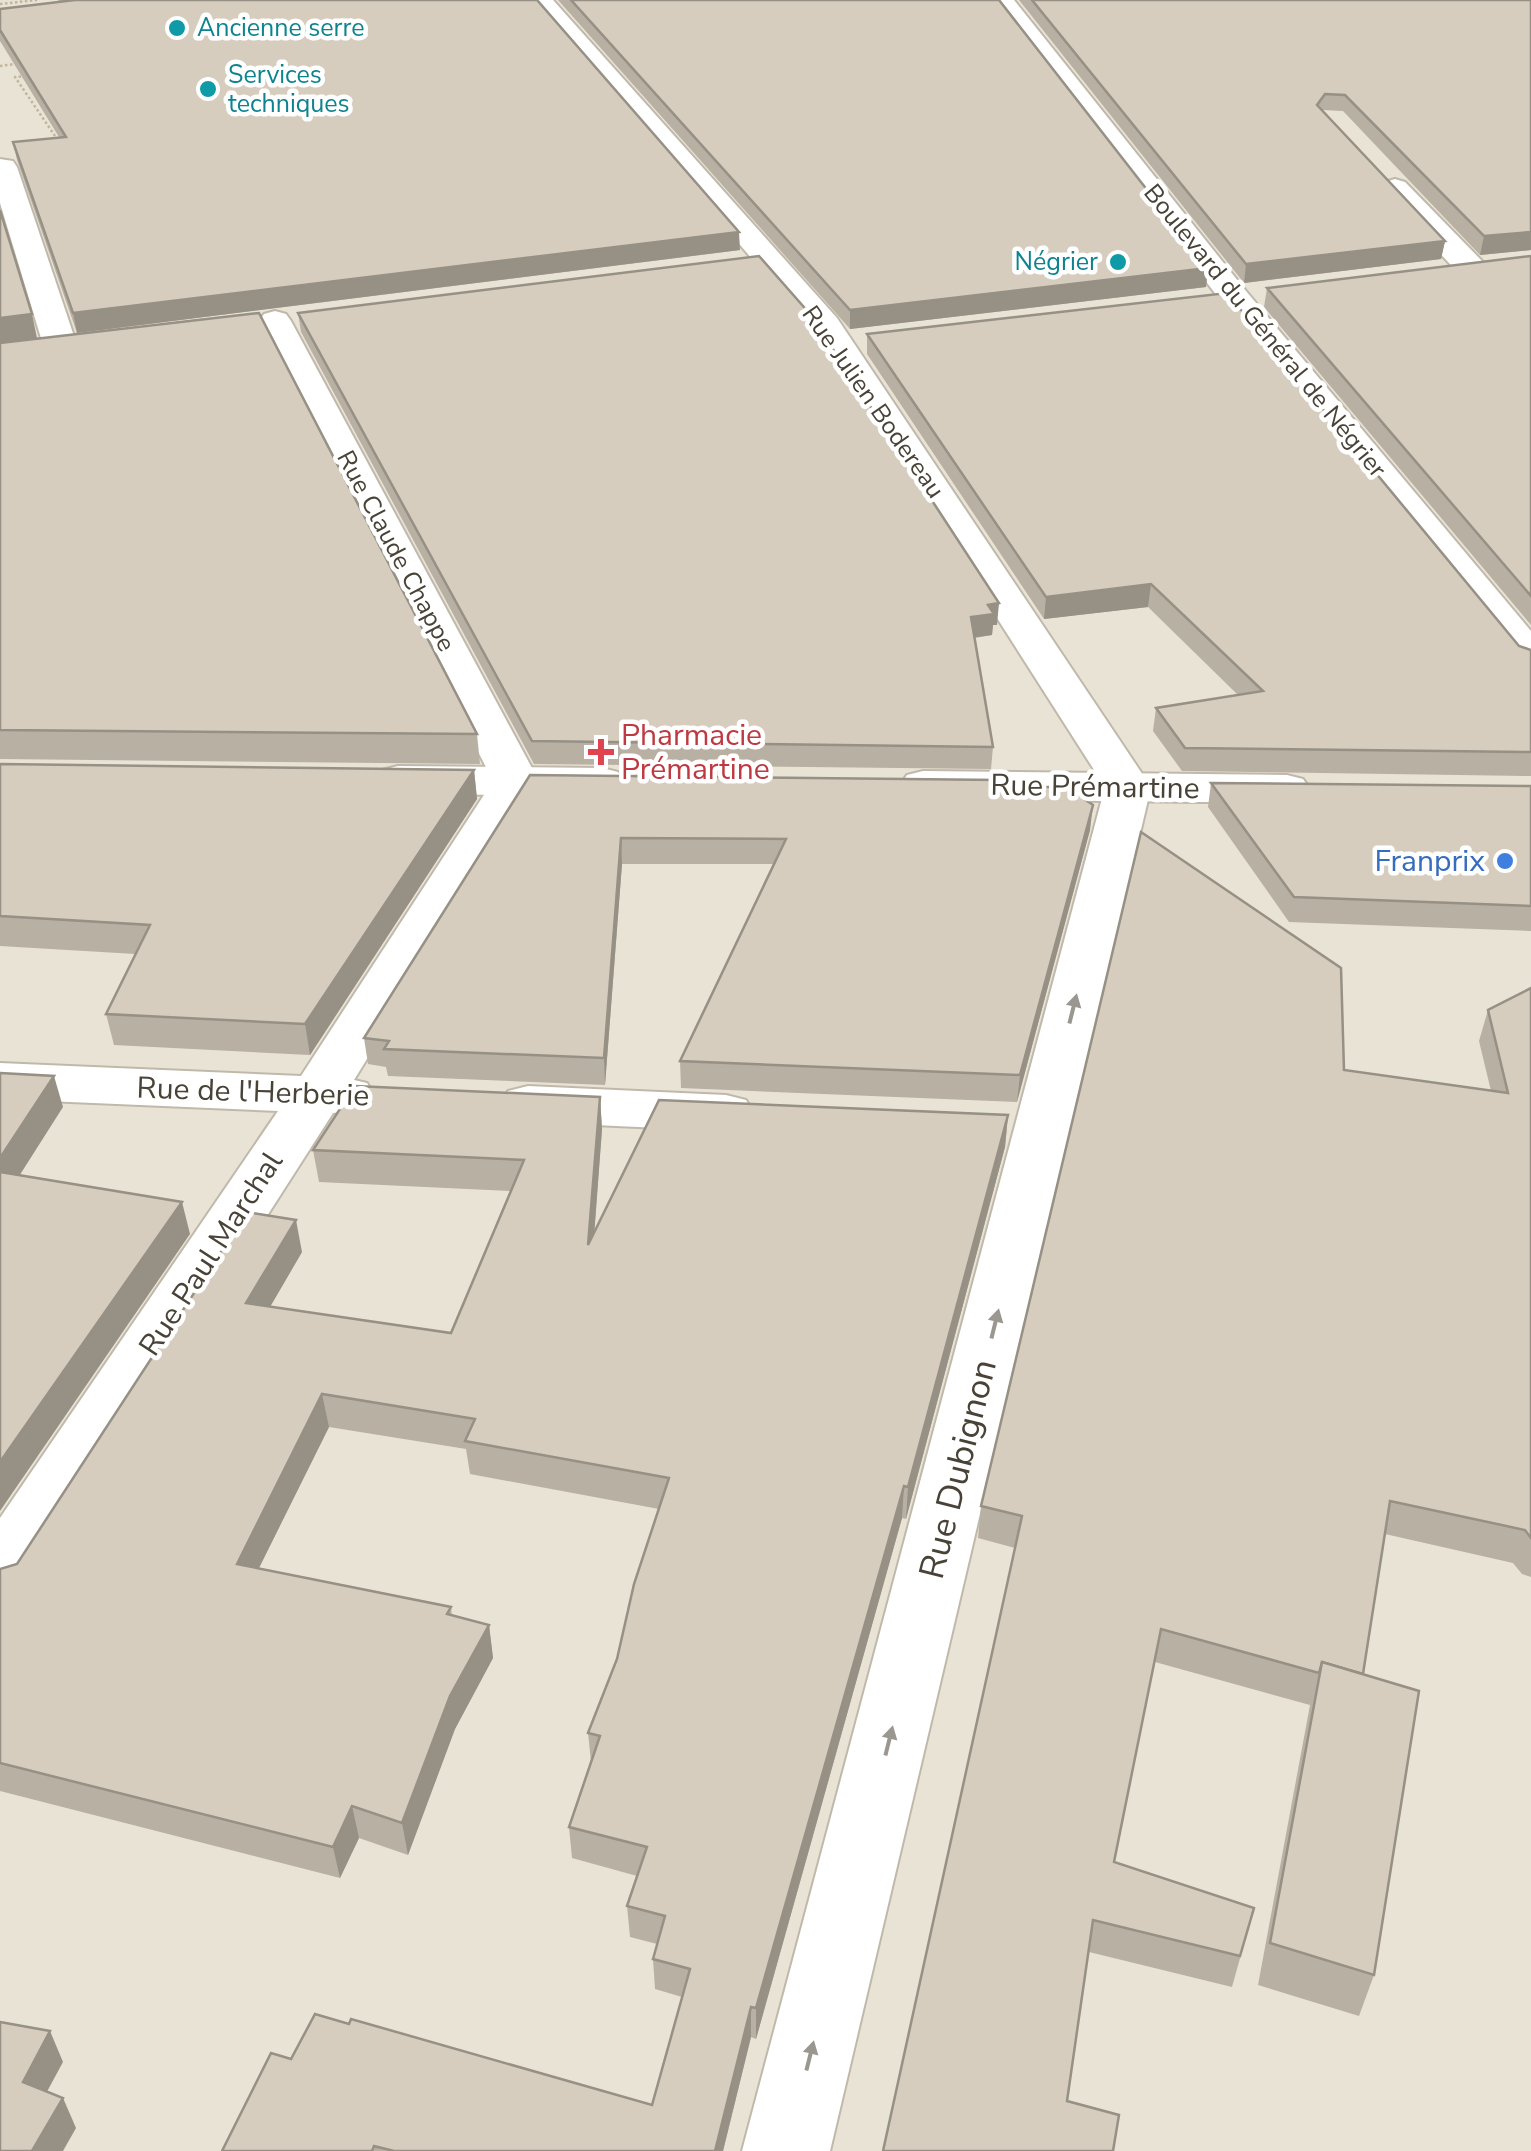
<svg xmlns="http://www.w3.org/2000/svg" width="1531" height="2151" font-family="'Nunito Sans',sans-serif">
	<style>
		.residential { fill: #e9e3d6 }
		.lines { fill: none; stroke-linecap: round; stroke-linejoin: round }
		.minor-casing { stroke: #c0b9ab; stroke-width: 4 }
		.tertiary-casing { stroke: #c0b9ab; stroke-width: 4 }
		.path { stroke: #c2b59c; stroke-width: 2.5; stroke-dasharray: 2.5 2.5; stroke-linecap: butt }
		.minor { fill: #fff; fill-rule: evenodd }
		.tertiary { fill: #fff; fill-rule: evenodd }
		.wall { fill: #b8b0a3 }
		.shaded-wall { fill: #969085 }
		.building { fill: #d6cdbe; stroke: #969085; stroke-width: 2.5 }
		.oneway { fill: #9a9791 }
		.culture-dot { fill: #0f9aa8; stroke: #fff; stroke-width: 4 }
		.health-dot { fill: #e0444e; stroke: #fff; stroke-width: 4 }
		.shop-dot { fill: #3f7fe0; stroke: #fff; stroke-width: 4 }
		.labels { text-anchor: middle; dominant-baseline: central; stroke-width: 9; stroke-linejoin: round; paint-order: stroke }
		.far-culture-label { font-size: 25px; fill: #0d838f; stroke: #fff; text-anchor: start }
		.far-street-label { font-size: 25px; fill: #484237; stroke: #fff }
		.health-label { font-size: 30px; fill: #be3a42; stroke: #fff; text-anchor: start }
		.street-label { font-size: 30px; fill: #484237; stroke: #fff }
		.shop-label { font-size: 30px; fill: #366cbe; stroke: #fff; text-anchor: end }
		.near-street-label { font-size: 35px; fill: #484237; stroke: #fff }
	</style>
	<rect width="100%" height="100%" fill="#f4f1e9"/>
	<!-- residential -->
	<rect class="residential" x="0" y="0" width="1531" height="2151"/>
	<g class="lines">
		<!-- minor casing -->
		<g class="minor-casing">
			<g id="minor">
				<polygon points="530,0 553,0 837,318 1151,787 830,2151 742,2151 1105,787 813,330"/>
				<polygon points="991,0 1014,0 1246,291 1531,631 1531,671 1516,667 1224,305"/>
				<polygon points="0,159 13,161 17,167 78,348 73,355 49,355 44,348 0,203"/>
				<polygon points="1395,179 1405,182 1483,262 1487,269 1483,276 1461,276 1385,194 1381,188 1385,182"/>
				<polygon points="275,311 286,314 291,321 539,781 354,1080 367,1083 375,1096 367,1109 333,1113 25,1594 0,1603 0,1518 278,1111 0,1099 0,1063 301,1076 493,781 259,321 264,314"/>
				<polygon points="528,1086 726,1095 746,1100 754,1113 746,1126 726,1131 528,1122 508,1117 500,1104 508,1091"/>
			</g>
		</g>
		<!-- tertiary casing -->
		<g class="tertiary-casing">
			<g id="tertiary">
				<polygon points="398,766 602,768 618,772 625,782 618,792 602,796 398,794 382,790 375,780 382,770"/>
				<polygon points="923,771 1287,775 1303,779 1310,789 1303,799 1287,803 923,799 907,795 900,785 907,775"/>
			</g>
		</g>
		<!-- path -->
		<g class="path">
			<polyline points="0,4 37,0"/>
			<polyline points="0,66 22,63"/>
			<polyline points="26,76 15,77 55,136"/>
		</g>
		<!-- minor -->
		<use href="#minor" class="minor"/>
		<!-- tertiary -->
		<use href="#tertiary" class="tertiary"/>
	</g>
	<!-- wall -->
	<g class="wall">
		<polygon points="58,0 537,0 740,250 77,333 17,160 13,142 59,137 0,41 0,9 60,2"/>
		<polygon points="558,0 999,0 1208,268 1206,287 850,329"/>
		<polygon points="1019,0 1531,0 1531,250 1480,255 1343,111 1322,110 1445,241 1441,259 1244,283"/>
		<polygon points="1531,256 1531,625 1264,307 1267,288"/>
		<polygon points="298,313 997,625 993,625 992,635 975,638 993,747 991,769 534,764 301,332"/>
		<polygon points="867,334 1519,646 1531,650 1531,776 1182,771 1153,731 1156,708 1238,695 1148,607 1044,619 867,354"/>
		<polygon points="0,343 477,734 480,764 0,759"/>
		<polygon points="0,764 474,770 477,799 310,1055 114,1045 106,1014 135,954 0,946"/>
		<polygon points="530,775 1090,830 1017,1102 681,1088 680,1061 774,864 622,864 605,1085 388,1076 386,1067 368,1064 364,1038"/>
		<polygon points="1211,783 1531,787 1531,931 1289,922 1208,807"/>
		<polygon points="1531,988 1531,1577 1522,1574 1513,1563 1385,1534 1363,1674 1374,1975 1359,2016 1258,1985 1310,1705 1155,1662 1114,1862 1254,1908 1232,1987 1089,1952 883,2151 1015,1548 978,1538 981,1506 1344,1070 1491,1091 1479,1041 1488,1010"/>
		<polygon points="600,1097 602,1129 594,1233 1008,1115 1005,1147 906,1519 902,1518 756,2039 751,2037 723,2151 222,2151 291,2059 349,2024 652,2105 682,1997 655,1989 653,1959 657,1944 630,1937 627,1906 637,1876 572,1858 569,1827 591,1762 588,1733 617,1659 659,1509 470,1474 466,1449 329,1427 259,1568 451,1607 452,1616 489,1625 493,1658 455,1729 408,1855 359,1838 340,1878 0,1791 0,1569 17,1564 302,1252 270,1307 451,1333 511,1191 319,1182 313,1150"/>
	</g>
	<!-- shaded-wall -->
	<g class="shaded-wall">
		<polygon points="739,232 740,250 77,333 73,313"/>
		<polygon points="1531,232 1531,250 1480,255 1484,236"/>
		<polygon points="1445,241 1441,259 1244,283 1246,264"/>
		<polygon points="1208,268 1206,287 850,329 850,310"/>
		<polygon points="32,314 37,338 0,343 0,318"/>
		<polygon points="1151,584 1148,607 1044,619 1046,597"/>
		<polygon points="999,603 997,625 993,625 992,635 970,638 971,617 988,605"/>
		<polygon points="474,770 477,799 310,1055 305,1024"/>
		<polygon points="1093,805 1090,830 1017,1102 1020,1075"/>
		<polygon points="621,838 622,864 605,1085 604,1058"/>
		<polygon points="54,1076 63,1107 2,1203 0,1197 0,1158"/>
		<polygon points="600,1097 602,1129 591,1278 588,1245"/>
		<polygon points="1008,1115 1005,1147 906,1519 908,1487"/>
		<polygon points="182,1202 190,1234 0,1511 0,1462"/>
		<polygon points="296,1220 302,1252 253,1336 246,1303"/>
		<polygon points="322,1394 329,1427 245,1596 237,1564"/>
		<polygon points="904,1486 902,1518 756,2039 756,2008"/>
		<polygon points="489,1625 493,1658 455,1729 408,1855 402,1823 450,1696"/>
		<polygon points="352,1806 359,1838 340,1878 333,1847"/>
		<polygon points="751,2007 751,2037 723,2151 715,2151"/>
		<polygon points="50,2031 63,2062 36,2112 23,2082"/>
		<polygon points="63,2098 76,2128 63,2151 32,2151"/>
	</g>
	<!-- building -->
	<g class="building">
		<polygon points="75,0 537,0 739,232 73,313 13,142 66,137 0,30 0,9"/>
		<polygon points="571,0 999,0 1208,268 850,310"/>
		<polygon points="1032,0 1531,0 1531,232 1484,236 1345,95 1325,94 1317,105 1445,241 1246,264"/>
		<polygon points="0,210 32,314 0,318"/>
		<polygon points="759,256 810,314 999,603 988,605 994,614 971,617 993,747 532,741 298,313"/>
		<polygon points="1531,256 1531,596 1267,288"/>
		<polygon points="1227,293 1519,646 1531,650 1531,752 1185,748 1156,708 1263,691 1151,584 1046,597 867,334"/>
		<polygon points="259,313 477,734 0,730 0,343"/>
		<polygon points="0,764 474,770 305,1024 106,1014 150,925 0,916"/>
		<polygon points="530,775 999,780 1000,787 1067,787 1093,805 1020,1075 680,1061 786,839 621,838 604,1058 384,1049 389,1041 364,1038"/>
		<polygon points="1211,783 1531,786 1531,906 1294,897"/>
		<polygon points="1141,832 1341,968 1344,1070 1508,1093 1488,1010 1531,988 1531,1538 1525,1530 1390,1501 1363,1674 1322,1662 1319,1673 1161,1629 1114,1862 1254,1908 1240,1956 1093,1920 1067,2101 1119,2115 1113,2151 883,2151 1022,1516 981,1506"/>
		<polygon points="0,1073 54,1076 0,1158"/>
		<polygon points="355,1086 600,1097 588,1245 659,1100 1008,1115 908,1487 904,1486 756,2008 751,2007 715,2151 394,2151 374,2146 372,2151 222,2151 271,2053 291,2059 315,2014 349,2024 351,2019 652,2105 690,1969 653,1959 665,1916 627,1906 647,1847 569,1827 600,1736 588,1733 617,1659 634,1584 669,1478 465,1441 475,1419 322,1394 237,1564 451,1607 447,1614 489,1625 450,1696 402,1823 352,1806 333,1847 0,1763 0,1569 17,1564 247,1212 296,1220 246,1303 451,1333 524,1160 313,1150"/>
		<polygon points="0,1172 182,1202 0,1462"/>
		<polygon points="1322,1662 1419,1691 1374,1975 1270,1943"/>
		<polygon points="0,2022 50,2031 23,2082 63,2098 32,2151 0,2151"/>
	</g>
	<!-- one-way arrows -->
	<defs><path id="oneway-solid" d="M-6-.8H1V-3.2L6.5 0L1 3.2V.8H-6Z" transform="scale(2.5)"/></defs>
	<g class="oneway">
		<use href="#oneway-solid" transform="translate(1073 1009) rotate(-76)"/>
		<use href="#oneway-solid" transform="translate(995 1324) rotate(-76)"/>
		<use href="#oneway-solid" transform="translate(889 1741) rotate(-76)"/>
		<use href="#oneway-solid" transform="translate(810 2056) rotate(-76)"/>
	</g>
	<!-- markers -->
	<g class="culture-dot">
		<circle cx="177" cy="28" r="10"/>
		<circle cx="208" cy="89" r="10"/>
		<circle cx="1118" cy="262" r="10"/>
	</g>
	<path class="health-dot" d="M596 737h10v10h10v10h-10v10h-10v-10h-10v-10h10z"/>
	<circle class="shop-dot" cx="1505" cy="861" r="10"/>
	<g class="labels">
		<!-- far-culture labels -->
		<g class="far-culture-label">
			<text x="197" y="28">Ancienne serre</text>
			<text x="228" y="75">Services<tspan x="228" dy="29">techniques</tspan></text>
			<text x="1098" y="262" text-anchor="end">Négrier</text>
		</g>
		<!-- far-street labels -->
		<g class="far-street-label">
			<text transform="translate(1265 331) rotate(51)">Boulevard du Général de Négrier</text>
			<text transform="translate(873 402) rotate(55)">Rue Julien Bodereau</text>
			<text transform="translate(396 551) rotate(62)">Rue Claude Chappe</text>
		</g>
		<!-- health labels -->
		<g class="health-label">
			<text x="621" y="735">Pharmacie<tspan x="621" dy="34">Prémartine</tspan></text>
		</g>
		<!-- street labels -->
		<g class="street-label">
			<text transform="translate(1095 787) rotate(1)">Rue Prémartine</text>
			<text transform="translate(253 1092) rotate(2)">Rue de l'Herberie</text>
			<text transform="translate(211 1254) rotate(-57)">Rue Paul Marchal</text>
		</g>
		<!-- shop labels -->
		<g class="shop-label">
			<text x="1485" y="861">Franprix</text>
		</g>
		<!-- near-street labels -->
		<g class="near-street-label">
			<text transform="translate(958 1469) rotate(-76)">Rue Dubignon</text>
		</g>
	</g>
</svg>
